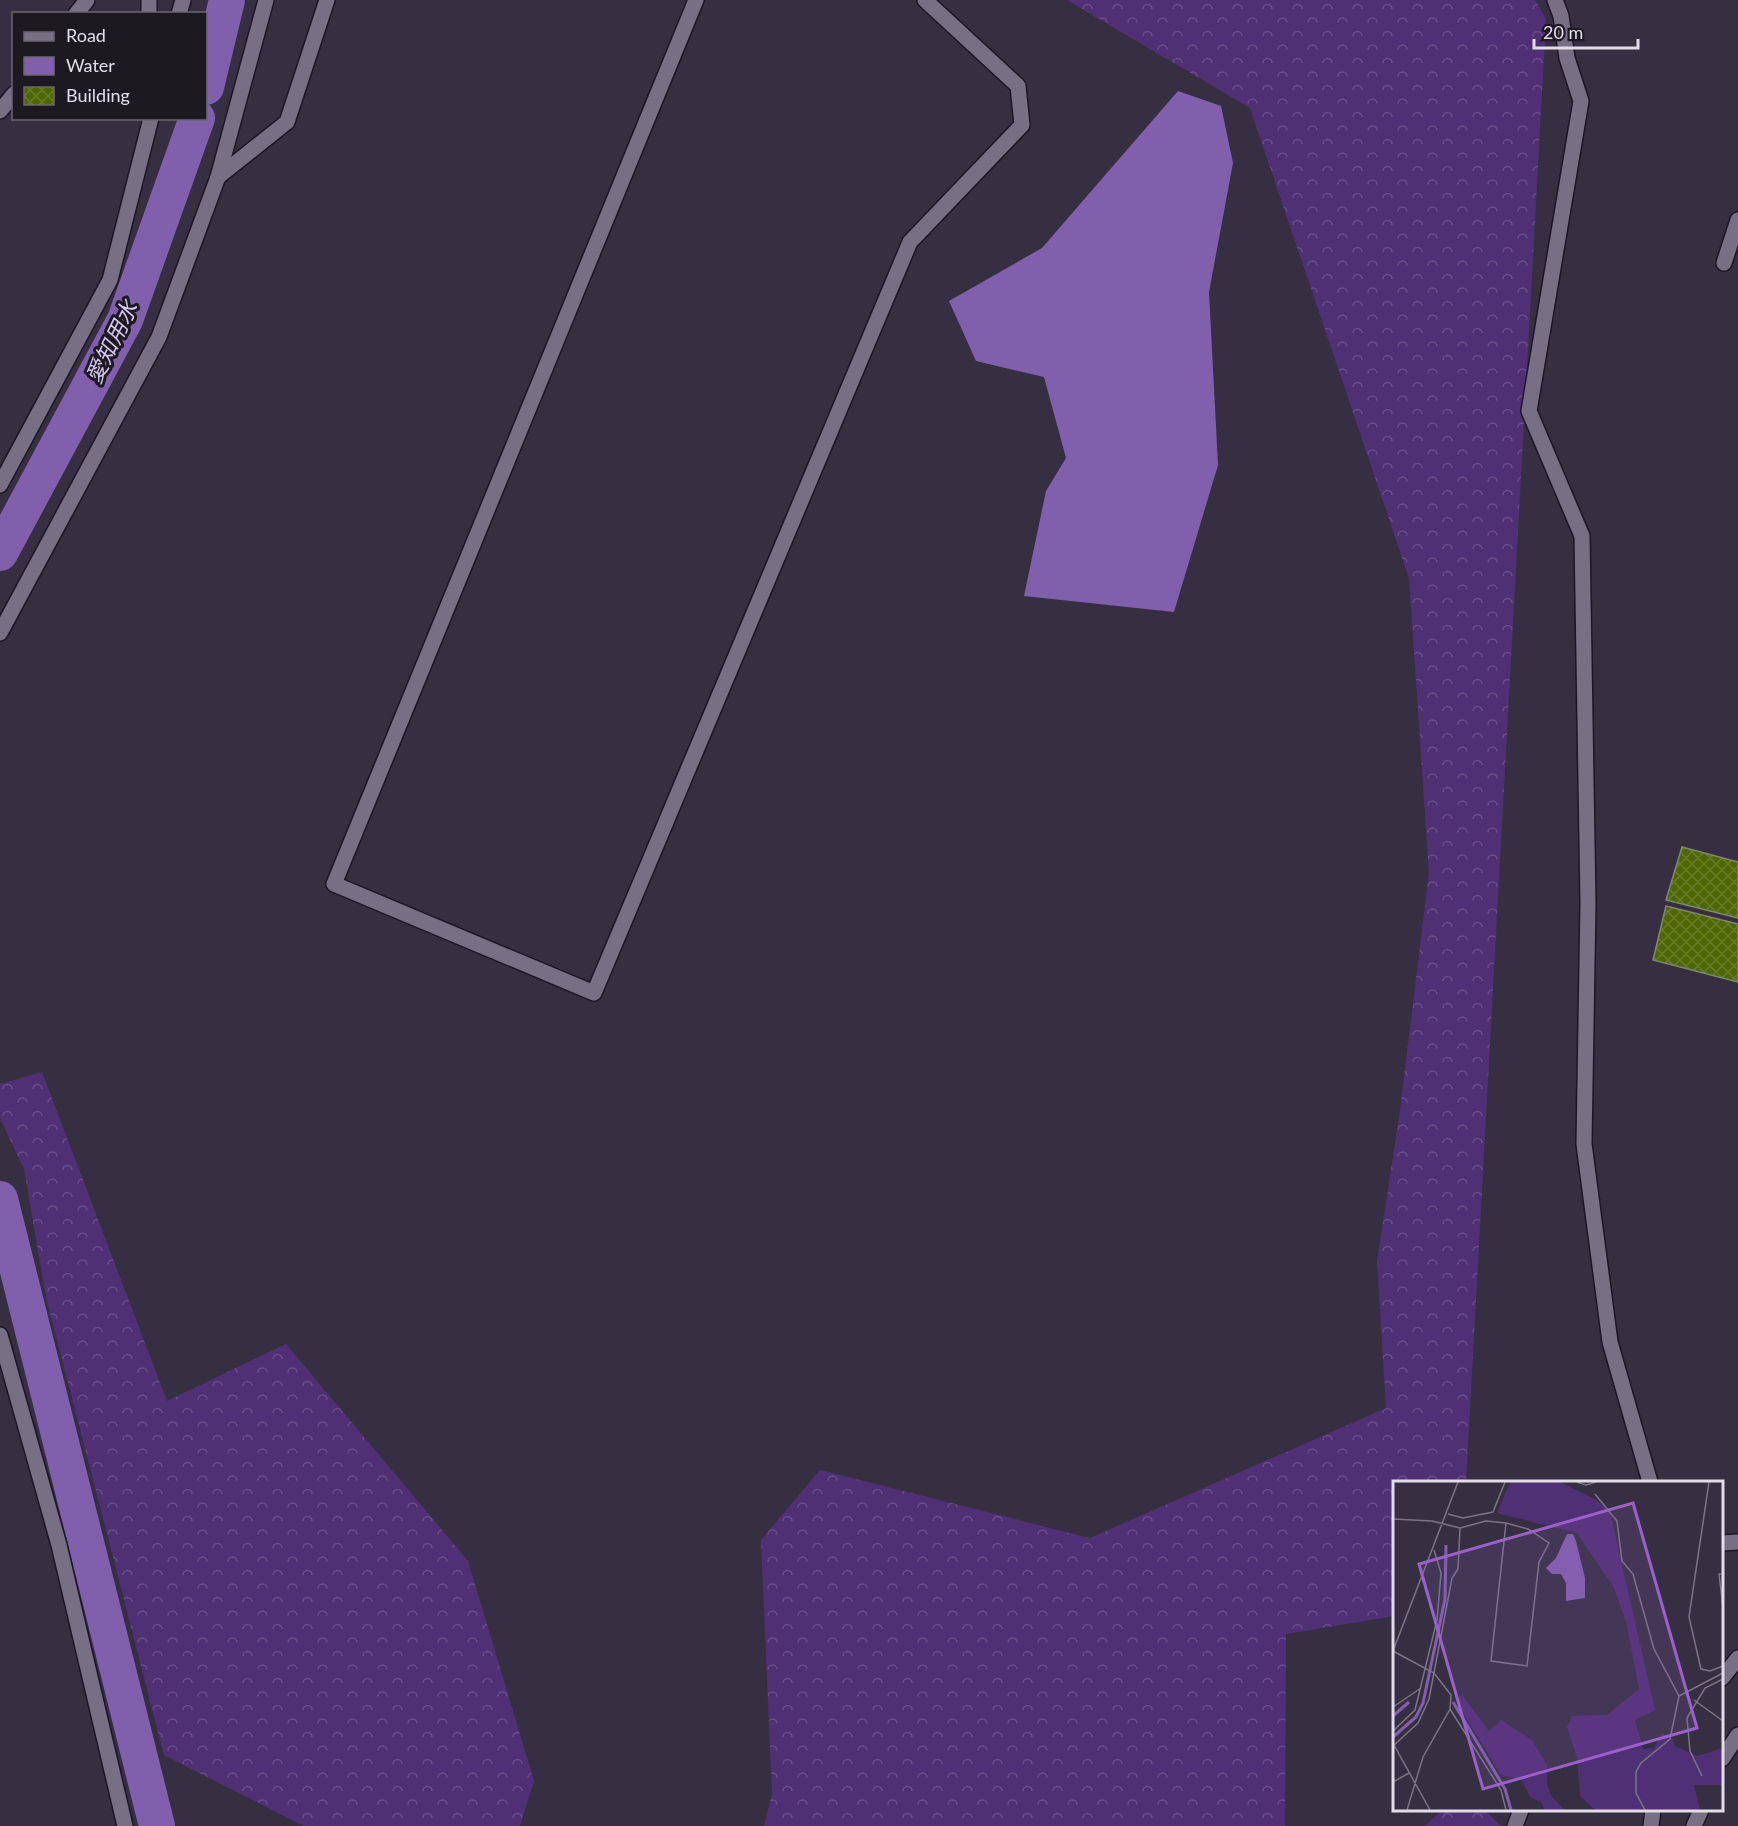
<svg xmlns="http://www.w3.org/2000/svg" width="1738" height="1826" font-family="Lato,'Noto Sans JP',sans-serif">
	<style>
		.forest { fill: url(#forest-crowns) }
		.water { fill: #8060ac }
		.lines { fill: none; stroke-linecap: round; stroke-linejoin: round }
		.canal { stroke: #8060ac; stroke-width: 36 }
		.building { fill: url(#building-cross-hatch); stroke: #7f8771; stroke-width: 1.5 }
		.minor-casing { stroke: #1d1627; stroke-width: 18 }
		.minor { stroke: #776f84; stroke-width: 15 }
		.labels { text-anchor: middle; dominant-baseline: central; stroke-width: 6; stroke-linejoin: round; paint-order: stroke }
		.water-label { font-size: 22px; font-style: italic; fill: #d8c9f2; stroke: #1c1921 }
		.inset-river { fill: none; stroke: #8060ac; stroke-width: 3 }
		.inset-road { fill: none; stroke: #7a7584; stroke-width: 1.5 }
		.view { fill: #9a61cc; fill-opacity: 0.15; stroke: #9a61cc; stroke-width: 3 }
		.inset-edge { fill: none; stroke: #e1dde9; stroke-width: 3 }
	</style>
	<defs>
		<pattern id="forest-crowns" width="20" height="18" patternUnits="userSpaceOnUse" patternTransform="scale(1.5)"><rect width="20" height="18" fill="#4f3075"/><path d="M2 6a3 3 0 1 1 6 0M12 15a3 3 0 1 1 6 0" fill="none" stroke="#684e89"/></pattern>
		<pattern id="building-cross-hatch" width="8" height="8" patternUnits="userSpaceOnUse" patternTransform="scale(1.5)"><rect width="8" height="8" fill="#4f6702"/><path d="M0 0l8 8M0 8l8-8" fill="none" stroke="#687c27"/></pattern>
	</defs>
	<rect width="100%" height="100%" fill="#362f41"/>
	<!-- forest -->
	<g class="forest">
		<polygon points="1067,0 1535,0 1546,19 1466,1482 1394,1482 1394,1616 1286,1634 1285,1826 764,1826 772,1794 761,1540 820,1470 1090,1538 1386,1408 1377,1261 1399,1118 1429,873 1409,578 1250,108"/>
		<polygon points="42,1072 167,1401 286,1344 468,1561 534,1781 520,1826 304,1826 164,1755 46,1297 24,1169 0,1118 0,1084"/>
		<polygon points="1442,1810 1484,1810 1501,1826 1425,1826"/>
	</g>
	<!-- water -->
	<polygon class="water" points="1178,91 1221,106 1233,163 1209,292 1218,465 1174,612 1024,596 1046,491 1066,458 1044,377 976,361 949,301 1042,248"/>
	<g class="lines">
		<!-- canal -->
		<g class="canal">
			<polyline points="206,87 227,0"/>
			<polyline points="0,553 125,320 197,118"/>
			<polyline points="0,1199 157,1826"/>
		</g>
	</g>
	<!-- building -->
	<g class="building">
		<polygon points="1682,847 1738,862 1738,918 1666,900"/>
		<polygon points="1666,906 1738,924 1738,982 1653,960"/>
	</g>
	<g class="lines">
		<!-- minor casing -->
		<g class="minor-casing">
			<g id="minor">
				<polyline points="149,0 149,14"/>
				<polyline points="696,0 334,884 594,993 910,242 1022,125 1018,86 925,0"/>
				<polyline points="1555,0 1561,16 1567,58 1581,101 1529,411 1582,536 1588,903 1584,1144 1610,1342 1650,1482"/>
				<polyline points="76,14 87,0"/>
				<polyline points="179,14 183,0"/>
				<polyline points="0,111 14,94"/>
				<polyline points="218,177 266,0"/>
				<polyline points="1724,263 1738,220"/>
				<polyline points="0,485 110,280 151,118"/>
				<polyline points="0,633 159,337 218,177 287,122 327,0"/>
				<polyline points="0,1335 59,1545 125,1826"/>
				<polyline points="1722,1543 1738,1542"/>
				<polyline points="1722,1678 1738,1658"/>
				<polyline points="1722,1759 1738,1735"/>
				<polyline points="1515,1826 1521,1810"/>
				<polyline points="1651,1826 1653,1810"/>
				<polyline points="1694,1826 1701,1810"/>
			</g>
		</g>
		<!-- minor -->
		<use href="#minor" class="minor"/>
	</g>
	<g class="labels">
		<!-- water labels -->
		<g class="water-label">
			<text transform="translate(111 342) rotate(-64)">愛知用水</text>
		</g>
	</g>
	<!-- overview -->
	<g transform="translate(1393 1481)">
		<rect width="330" height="330" fill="#362f41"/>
		<path d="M117,1H167L204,19L217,31L262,229L242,239L250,268L261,267L269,252L280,258L282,265L304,275L330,267V304H301L307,329H202L187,315L184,277L174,246L179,235L214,234L246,208L233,140L220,105L184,52L104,32ZM69,214L96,250L108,239L139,259L154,284V303L159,316L172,329H151L149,322L137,316L128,298L108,294L62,218Z" fill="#4f3075"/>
		<path d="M174,53H180L183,60L192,97V117L173,120V102L168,93H159L153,87L163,77Z" fill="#8060ac"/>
		<path class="inset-river" d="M60,221L112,308L118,329M0,235L16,221M0,256L23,236L30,222L52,118L53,64"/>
		<path class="inset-road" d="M184,1L193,4L203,1M316,1L296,136L308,188L317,190L330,185M202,13L224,40L229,80L240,93L261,168L286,215M55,33L70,37L100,31L112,1M0,38L39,40L67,47L93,40L113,42M113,42L135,48L156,62L146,81L134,185L98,180ZM330,93H326L330,127M0,170L41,192L58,214L57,228L30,276L14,329M0,170L65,1M301,219L330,240M0,226L28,207M57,228L108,309L113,329M0,250L22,229L44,139L48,92L41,69M1,264L37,329M0,265L25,242L36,218L59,97L65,88L67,47M309,295L297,270L294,237L312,207L330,198M0,301L16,292M252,329L243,312V291L248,282L277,258L286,215L330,192"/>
		<path class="view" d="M240,22L304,247L90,308L26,83Z"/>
		<rect width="330" height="330" class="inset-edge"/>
	</g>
	<!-- legend -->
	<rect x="12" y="12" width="195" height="108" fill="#1c1921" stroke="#6b6771" stroke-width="1.5"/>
	<rect x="24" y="32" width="30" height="9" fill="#776f84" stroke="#6b6771" stroke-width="1.5"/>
	<text x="66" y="42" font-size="18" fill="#e1dde9">Road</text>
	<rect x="24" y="57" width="30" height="18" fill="#8060ac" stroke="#6b6771" stroke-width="1.5"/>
	<text x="66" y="72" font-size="18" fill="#e1dde9">Water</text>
	<rect x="24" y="87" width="30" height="18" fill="url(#building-cross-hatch)" stroke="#6b6771" stroke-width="1.5"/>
	<text x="66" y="102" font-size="18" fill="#e1dde9">Building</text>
	<!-- scale -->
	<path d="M1534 39v9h104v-9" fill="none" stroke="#e1dde9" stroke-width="3"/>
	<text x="1543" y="39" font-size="18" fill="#e1dde9" stroke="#1c1921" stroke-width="4.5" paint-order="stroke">20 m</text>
</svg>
